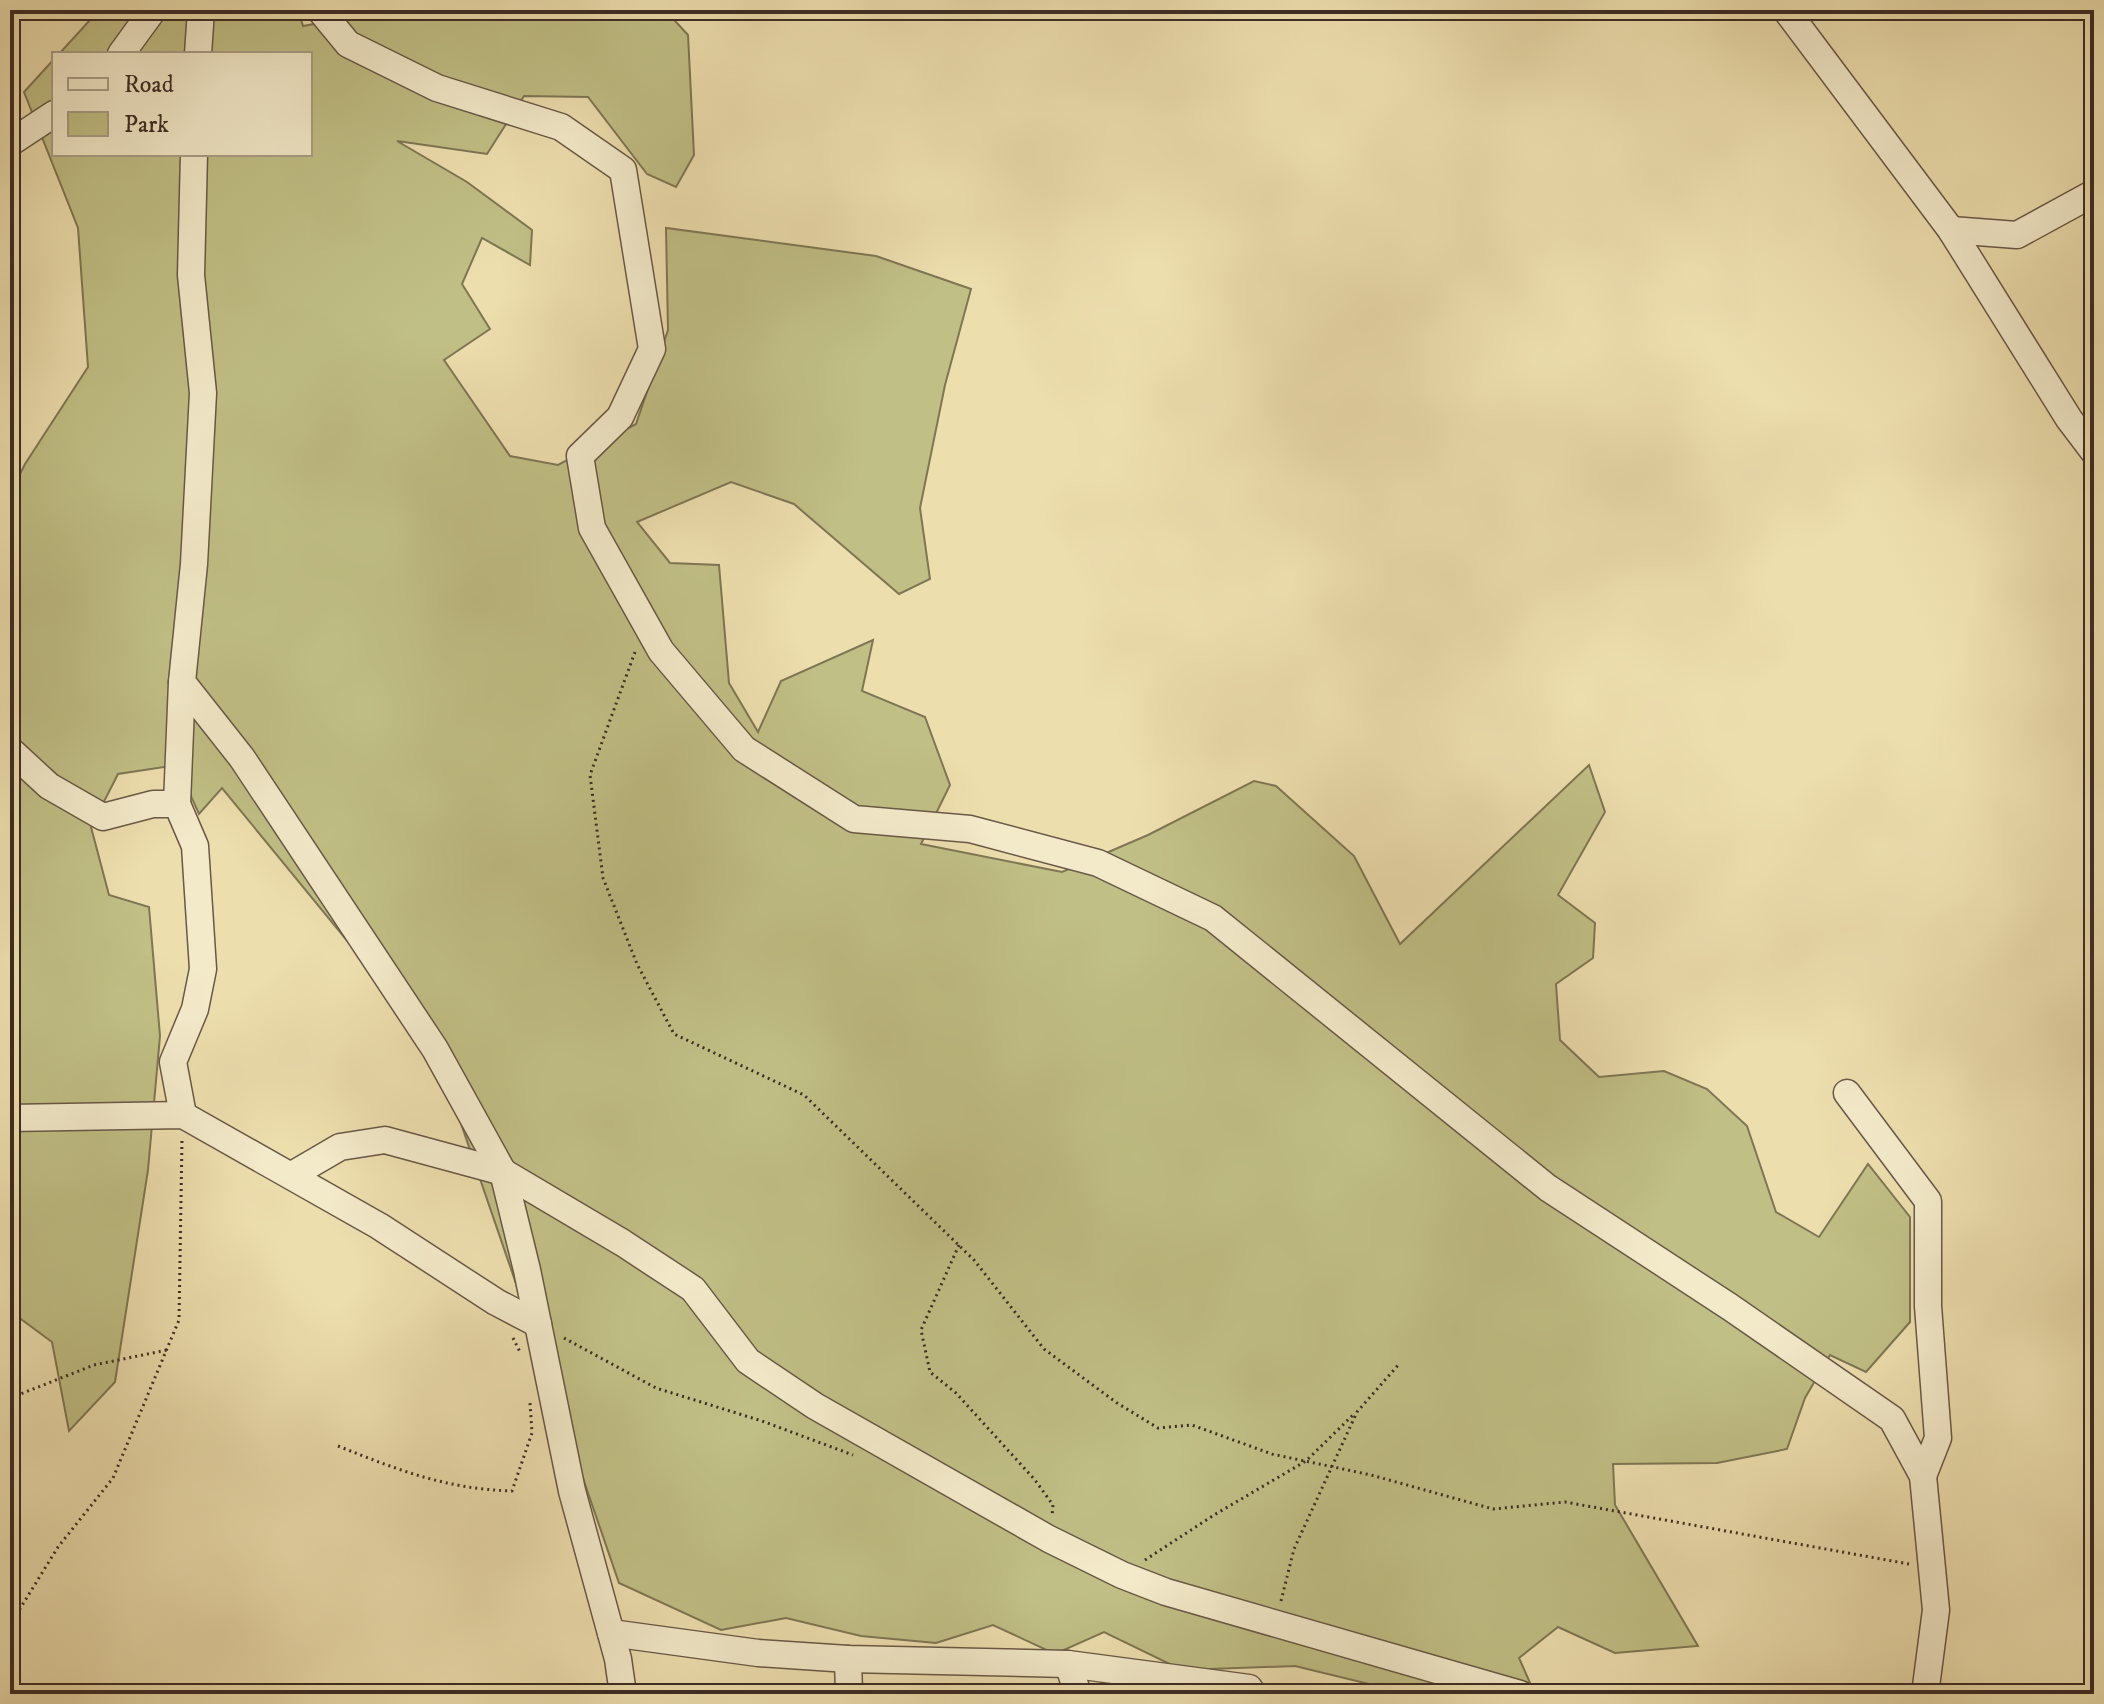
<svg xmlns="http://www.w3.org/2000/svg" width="2104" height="1704" font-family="'IM FELL DW Pica',serif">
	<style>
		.green { fill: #c0bf85; stroke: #7e7655; stroke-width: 2 }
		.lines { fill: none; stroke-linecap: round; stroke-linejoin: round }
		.minor-casing { stroke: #695847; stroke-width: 29 }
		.path { stroke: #3d2c25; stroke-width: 3; stroke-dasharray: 2 4; stroke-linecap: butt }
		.minor { stroke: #f3eaca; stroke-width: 26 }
	</style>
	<rect width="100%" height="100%" fill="#eddeae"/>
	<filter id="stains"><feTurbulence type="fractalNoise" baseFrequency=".0025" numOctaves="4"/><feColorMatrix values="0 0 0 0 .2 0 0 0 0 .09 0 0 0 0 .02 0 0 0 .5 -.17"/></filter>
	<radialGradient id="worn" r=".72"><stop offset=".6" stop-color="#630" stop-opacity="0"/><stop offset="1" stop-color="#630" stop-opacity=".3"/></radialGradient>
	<!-- green -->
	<polygon class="green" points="99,10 298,10 303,26 390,10 665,10 688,35 694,155 676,187 647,174 588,97 524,96 487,154 397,141 467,182 532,230 530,265 482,238 462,284 490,329 444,360 510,456 558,465 636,424 668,330 666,228 876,256 971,289 945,385 920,508 930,579 899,594 794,504 731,482 637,522 670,563 719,565 729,683 758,732 781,681 873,640 862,691 925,717 950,785 921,844 1062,872 1148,835 1254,781 1276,786 1354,856 1400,944 1589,765 1605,812 1558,895 1595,923 1593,958 1556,984 1560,1040 1599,1077 1664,1071 1707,1089 1747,1126 1776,1212 1819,1237 1868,1164 1910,1217 1910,1322 1866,1372 1830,1355 1805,1398 1787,1449 1717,1463 1613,1464 1615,1505 1698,1646 1615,1653 1558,1627 1519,1658 1535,1694 1410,1694 1295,1666 1182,1670 1104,1632 1055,1654 993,1625 936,1643 861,1636 786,1618 721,1630 619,1583 435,1048 222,788 199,814 177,765 118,774 91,827 109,895 149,907 160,1036 148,1170 115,1382 69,1431 52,1342 10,1311 10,494 25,464 88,367 78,228 24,92 54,59 54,154 310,154 310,54 59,54"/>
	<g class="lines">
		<!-- minor casing -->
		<g class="minor-casing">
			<g id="minor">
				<polyline points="320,10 348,44 437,88 561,127 623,170 652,349 620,417 580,456 592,528 661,651 744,749 854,819 970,829 1098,863 1213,918 1548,1188 1730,1307 1892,1419 1923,1476 1936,1610 1925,1694"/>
				<polyline points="1786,10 1951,230 2069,419 2094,452"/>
				<polyline points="121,54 153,10"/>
				<polyline points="198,54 201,10"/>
				<polyline points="10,143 54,114"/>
				<polyline points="194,154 191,275 203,393 194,564 182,682 242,758 435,1049 503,1172 527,1270 572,1491 618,1659 623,1694"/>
				<polyline points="1951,230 2017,235 2094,193"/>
				<polyline points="10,750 49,786 103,817 153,804 177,804 195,846 203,969 195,1009 173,1062 183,1115"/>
				<polyline points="177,804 182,682"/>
				<polyline points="1847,1093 1928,1201 1928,1306 1938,1438 1923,1476"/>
				<polyline points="10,1118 183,1115 379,1226 496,1302 538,1324"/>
				<polyline points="292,1175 340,1147 385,1140 503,1172 623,1243 693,1289 748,1361 815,1406 1049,1539 1122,1575 1166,1592 1520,1694"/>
				<polyline points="611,1633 758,1653 848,1659 1068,1664 1249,1688 1253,1694"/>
				<polyline points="848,1659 849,1694"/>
				<polyline points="1068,1664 1078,1694"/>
			</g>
		</g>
		<!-- path -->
		<g class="path">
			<polyline points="635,652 590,775 603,878 637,964 674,1034 804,1095 974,1260 1044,1349 1117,1403 1158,1428 1192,1425 1272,1454 1371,1475 1493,1509 1565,1502 1909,1564"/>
			<polyline points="959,1245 921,1330 930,1372 956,1393 1035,1480 1053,1505 1052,1516"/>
			<polyline points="513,1338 520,1352"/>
			<polyline points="564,1338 656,1388 762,1421 853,1455"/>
			<polyline points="10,1393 18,1395 94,1365 167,1350"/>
			<path d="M338,1446C398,1470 446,1489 512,1491L532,1433L530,1403"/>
			<polyline points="1145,1560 1214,1515 1306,1461 1354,1414"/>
			<polyline points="1281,1601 1294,1549 1357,1412 1399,1364"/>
			<polyline points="10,1625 58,1547 113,1478 179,1320 182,1139"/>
		</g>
		<!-- minor -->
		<use href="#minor" class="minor"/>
	</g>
	<!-- margin -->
	<rect width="2104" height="1704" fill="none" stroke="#eddeae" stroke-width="40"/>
	<rect x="12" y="12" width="2080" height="1680" fill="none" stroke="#3d2c25" stroke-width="4"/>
	<rect x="20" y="20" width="2064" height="1664" fill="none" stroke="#3d2c25" stroke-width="2"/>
	<!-- legend -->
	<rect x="52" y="52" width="260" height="104" fill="#f3eaca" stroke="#aa9e88" stroke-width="2"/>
	<rect x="68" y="78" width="40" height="12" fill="#f3eaca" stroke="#aa9e88" stroke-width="2"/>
	<text x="124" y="92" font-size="24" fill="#3d2c25">Road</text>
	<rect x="68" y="112" width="40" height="24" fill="#c0bf85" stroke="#aa9e88" stroke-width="2"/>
	<text x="124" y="132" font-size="24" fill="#3d2c25">Park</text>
	<rect width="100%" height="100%" filter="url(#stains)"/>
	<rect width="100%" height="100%" fill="url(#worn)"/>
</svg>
